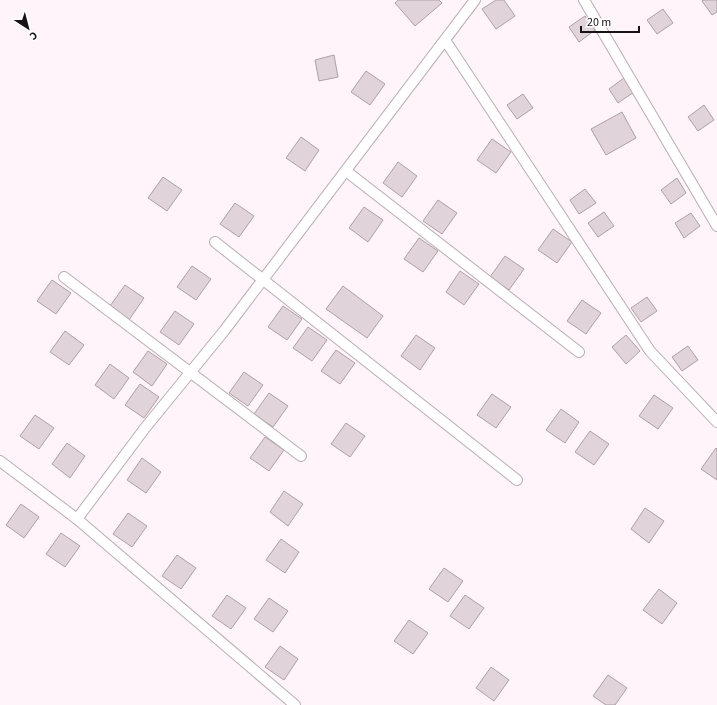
<svg xmlns="http://www.w3.org/2000/svg" width="717" height="705" font-family="'Source Sans 3',sans-serif">
	<style>
		.building { fill: #e0d3d9; stroke: #ada1a7 }
		.lines { fill: none; stroke-linecap: round; stroke-linejoin: round }
		.lane-casing { stroke: #b9adb3; stroke-width: 12 }
		.lane { stroke: #fff; stroke-width: 10 }
	</style>
	<rect width="100%" height="100%" fill="#fff4f9"/>
	<!-- building -->
	<g class="building">
		<polygon points="398,0 439,0 442,3 415,26 395,3"/>
		<polygon points="496,0 504,0 515,16 496,29 482,9"/>
		<polygon points="704,0 717,0 717,12 712,15 702,1"/>
		<polygon points="663,9 673,23 657,34 647,20"/>
		<polygon points="585,16 595,30 579,42 569,27"/>
		<polygon points="334,55 338,77 319,81 315,60"/>
		<polygon points="366,71 385,84 370,105 351,92"/>
		<polygon points="624,78 634,92 618,103 609,89"/>
		<polygon points="523,94 533,108 517,119 507,105"/>
		<polygon points="704,105 714,120 698,131 688,117"/>
		<polygon points="622,112 636,138 606,155 591,129"/>
		<polygon points="301,137 319,150 305,171 286,158"/>
		<polygon points="492,139 511,152 496,173 477,160"/>
		<polygon points="398,162 417,176 402,197 383,183"/>
		<polygon points="163,177 182,190 167,211 148,198"/>
		<polygon points="677,178 686,193 671,204 661,190"/>
		<polygon points="585,189 596,203 579,214 570,200"/>
		<polygon points="438,200 457,213 442,234 423,221"/>
		<polygon points="235,203 254,216 239,237 220,224"/>
		<polygon points="364,207 383,220 368,242 349,228"/>
		<polygon points="604,212 614,226 598,237 588,223"/>
		<polygon points="691,213 700,226 684,238 675,223"/>
		<polygon points="553,229 572,242 557,263 538,250"/>
		<polygon points="419,238 438,251 423,272 404,259"/>
		<polygon points="505,256 524,269 509,290 490,277"/>
		<polygon points="192,266 211,279 196,300 177,287"/>
		<polygon points="460,271 479,284 464,305 446,292"/>
		<polygon points="52,280 71,293 56,314 37,301"/>
		<polygon points="125,285 144,298 129,320 110,306"/>
		<polygon points="343,286 383,316 367,338 326,309"/>
		<polygon points="647,297 657,311 641,322 631,308"/>
		<polygon points="582,300 601,313 586,334 567,321"/>
		<polygon points="283,306 302,319 287,340 268,327"/>
		<polygon points="175,311 194,324 179,345 160,332"/>
		<polygon points="308,327 327,340 312,361 293,348"/>
		<polygon points="65,331 84,345 69,365 50,352"/>
		<polygon points="416,335 435,348 420,370 401,356"/>
		<polygon points="626,335 640,351 626,364 612,347"/>
		<polygon points="688,346 698,360 682,371 672,357"/>
		<polygon points="336,350 355,363 340,384 321,371"/>
		<polygon points="148,351 167,364 152,386 133,372"/>
		<polygon points="110,364 129,378 114,399 95,385"/>
		<polygon points="244,372 263,385 248,406 229,393"/>
		<polygon points="140,384 159,397 144,418 125,405"/>
		<polygon points="269,393 288,406 273,427 254,414"/>
		<polygon points="492,394 511,407 496,428 477,415"/>
		<polygon points="654,395 673,408 658,429 639,416"/>
		<polygon points="561,409 579,422 565,443 546,430"/>
		<polygon points="35,415 54,428 39,449 20,436"/>
		<polygon points="346,423 365,436 350,457 331,444"/>
		<polygon points="590,431 609,444 594,465 575,452"/>
		<polygon points="265,437 284,450 269,471 250,458"/>
		<polygon points="67,443 85,456 70,478 52,464"/>
		<polygon points="716,448 717,449 717,480 701,469"/>
		<polygon points="142,458 161,472 146,493 127,480"/>
		<polygon points="284,491 303,504 288,526 270,512"/>
		<polygon points="21,504 39,517 24,538 6,525"/>
		<polygon points="645,508 664,521 649,543 631,529"/>
		<polygon points="128,513 147,526 132,547 113,534"/>
		<polygon points="61,533 80,546 65,567 46,554"/>
		<polygon points="281,539 299,552 285,573 266,560"/>
		<polygon points="177,555 196,568 181,589 162,576"/>
		<polygon points="444,568 463,581 448,602 429,589"/>
		<polygon points="659,589 677,603 662,624 643,610"/>
		<polygon points="227,595 246,608 231,629 212,616"/>
		<polygon points="465,595 484,608 469,629 450,616"/>
		<polygon points="269,598 288,611 273,632 254,619"/>
		<polygon points="409,620 428,633 413,654 394,641"/>
		<polygon points="280,646 298,659 284,680 265,667"/>
		<polygon points="491,667 509,680 494,701 476,688"/>
		<polygon points="608,675 627,688 615,705 606,705 593,696"/>
	</g>
	<g class="lines">
		<!-- lane casing -->
		<g class="lane-casing">
			<g id="lane">
				<polyline points="584,0 717,226"/>
				<polyline points="445,40 650,351 717,422"/>
				<polyline points="346,171 579,352"/>
				<polyline points="215,242 517,480"/>
				<polyline points="64,277 301,456"/>
				<polyline points="0,461 77,519"/>
				<polyline points="295,705 77,519 145,428 224,331 475,0"/>
			</g>
		</g>
		<!-- lane -->
		<use href="#lane" class="lane"/>
	</g>
	<!-- north arrow -->
	<g transform="translate(28 28) rotate(144)" stroke="#ffffff" stroke-width="3" paint-order="stroke">
	<path d="M0-3L7 15L0 10L-7 15Z" fill="#171215"/>
	<text y="-6" font-size="11" font-weight="bold" text-anchor="middle" fill="#171215">С</text>
	</g>
	<!-- scale -->
	<path d="M581 26v6h58v-6" fill="none" stroke="#171215" stroke-width="2"/>
	<text x="587" y="26" font-size="12" fill="#171215" stroke="#ffffff" stroke-width="3" paint-order="stroke">20 m</text>
</svg>
